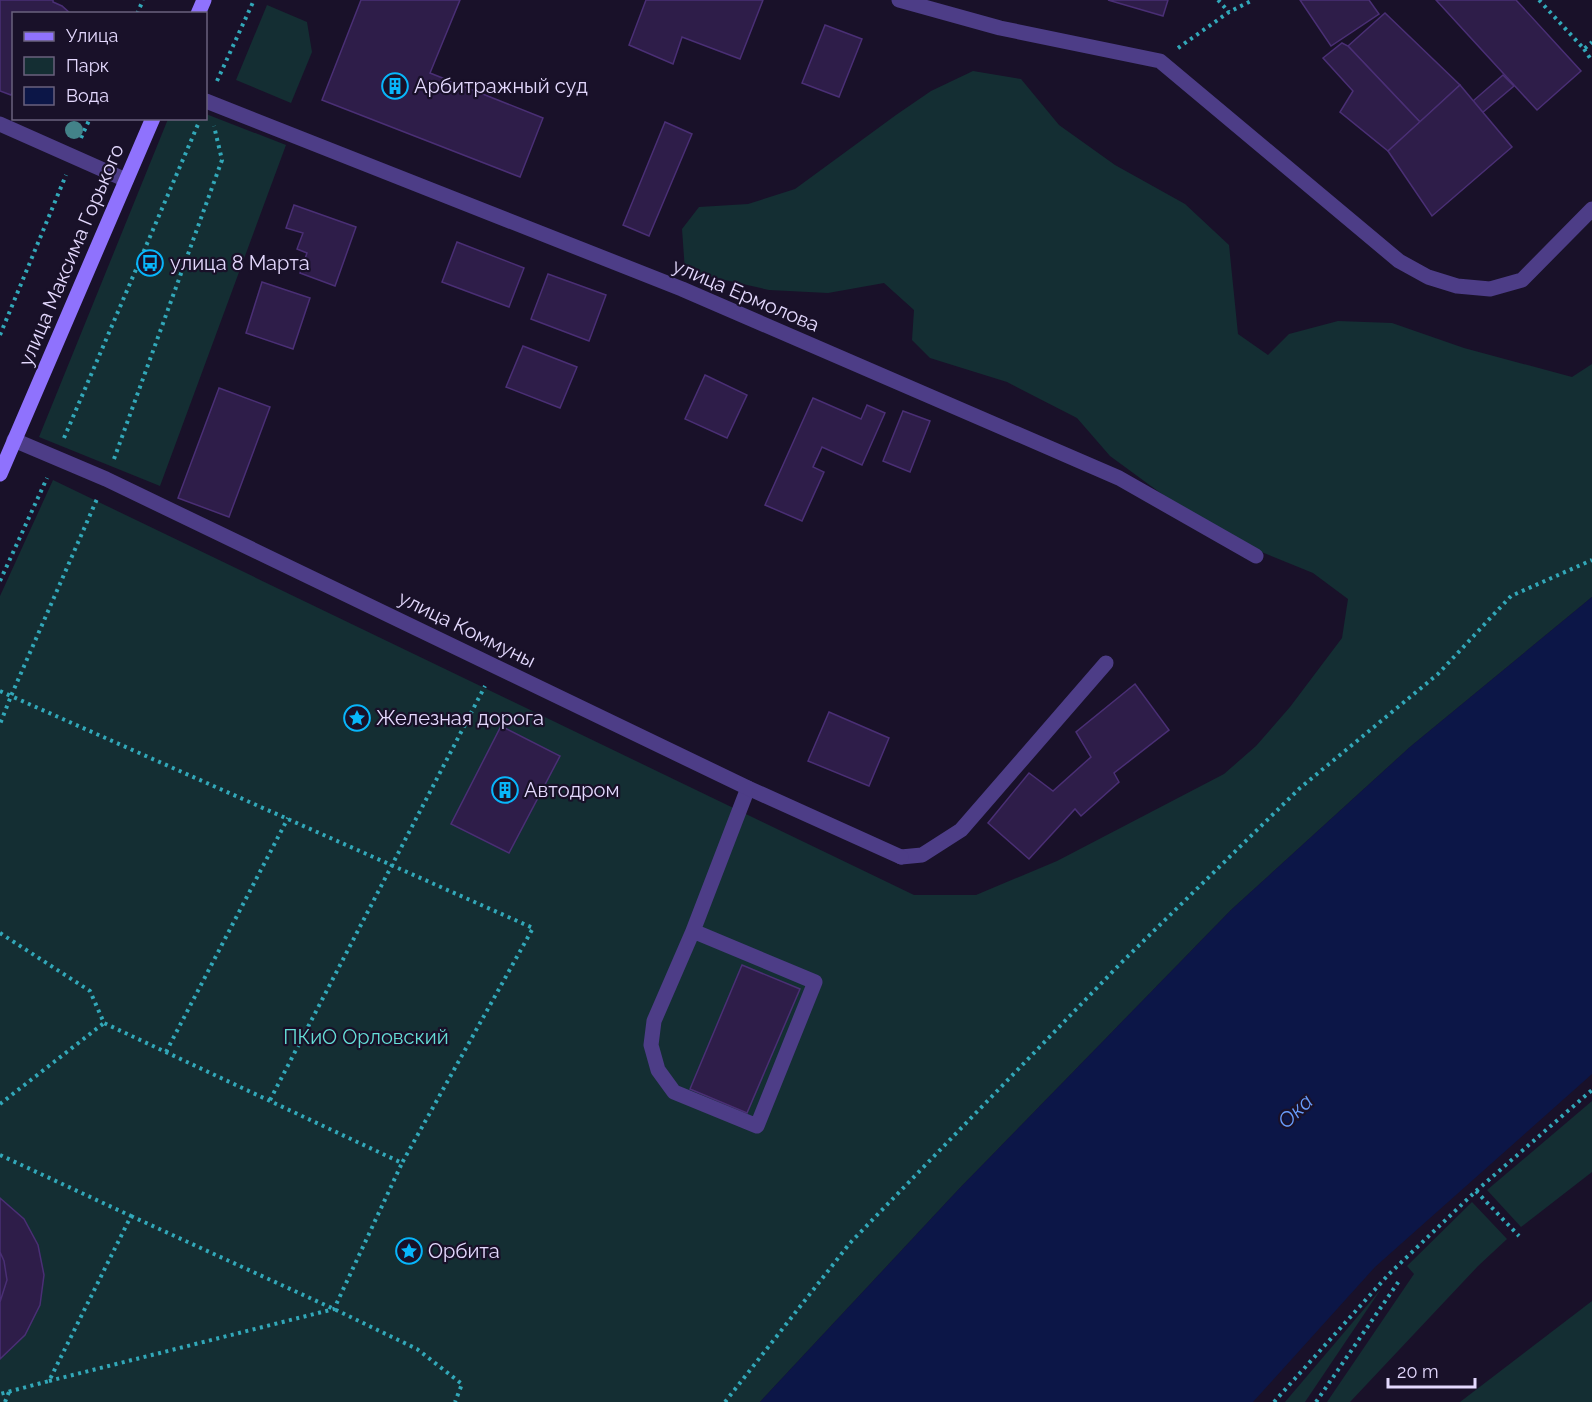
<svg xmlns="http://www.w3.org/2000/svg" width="1592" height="1402" font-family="Raleway,sans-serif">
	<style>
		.green { fill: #142e33 }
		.water { fill: #0c1647 }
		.building { fill: #2e1d49; stroke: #4a2f75; stroke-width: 1.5 }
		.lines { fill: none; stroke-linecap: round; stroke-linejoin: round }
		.path { stroke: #32a8b9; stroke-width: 4; stroke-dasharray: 3 4.5; stroke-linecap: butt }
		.service { stroke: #4d3d87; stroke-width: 15 }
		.minor { stroke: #4d3d87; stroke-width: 15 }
		.secondary { stroke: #8f72fd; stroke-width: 15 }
		.tree { fill: #438289 }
		.labels { text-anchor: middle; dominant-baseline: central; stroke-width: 4.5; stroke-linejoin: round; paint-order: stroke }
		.poi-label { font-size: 20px; fill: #e4d9fe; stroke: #191129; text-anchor: start }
		.street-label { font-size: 20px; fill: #e4d9fe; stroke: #191129 }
		.park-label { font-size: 20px; fill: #65dfd7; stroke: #191129 }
		.water-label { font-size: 21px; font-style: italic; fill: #699dfc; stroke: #191129 }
	</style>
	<rect width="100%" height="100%" fill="#191129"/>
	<!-- green -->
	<g class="green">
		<polygon points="267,5 307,22 312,52 291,103 236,80"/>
		<polygon points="973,71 1021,79 1059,125 1115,165 1185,204 1229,245 1238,334 1268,355 1289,334 1338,321 1392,323 1464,348 1572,377 1592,364 1592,597 1410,747 1231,910 958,1190 760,1402 0,1402 0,596 53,480 914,895 976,895 1057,861 1224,774 1256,746 1290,707 1342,638 1348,599 1313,573 1215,533 1110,456 1077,418 1007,382 930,358 912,340 914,310 884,283 828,293 769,290 685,271 682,229 699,207 748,204 795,189 896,115 931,91"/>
		<polygon points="206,114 286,145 160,486 39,437 168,119 206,118"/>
		<polygon points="1592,1101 1592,1172 1521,1227 1487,1190"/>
		<polygon points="1472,1202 1507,1239 1478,1266 1350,1402 1327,1402 1414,1274 1407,1266"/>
		<polygon points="1381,1289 1305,1402 1285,1402"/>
		<polygon points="1592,1301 1592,1402 1460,1402"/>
	</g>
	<!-- water -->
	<polygon class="water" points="1592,597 1592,1074 1375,1267 1253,1402 760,1402 958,1190 1231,910 1410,747"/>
	<!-- building -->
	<g class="building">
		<polygon points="0,0 53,0 53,2 62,6 71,14 14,14 14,90 11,95 0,91"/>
		<polygon points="361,0 460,0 430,73 543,118 520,177 322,100"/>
		<polygon points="646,0 763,0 740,59 682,37 673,64 629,45"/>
		<polygon points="1108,0 1168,0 1163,16"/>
		<polygon points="1300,0 1369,0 1379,14 1331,46"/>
		<polygon points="1436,0 1516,0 1581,71 1537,110"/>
		<polygon points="1385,13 1460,85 1420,122 1348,46"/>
		<polygon points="825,25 862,39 839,97 802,83"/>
		<polygon points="1342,43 1348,46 1420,122 1388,151 1340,112 1353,91 1323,58"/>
		<polygon points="1503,75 1514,86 1482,113 1473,101"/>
		<polygon points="1460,85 1512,147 1432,216 1388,151"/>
		<polygon points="665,122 692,134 649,236 623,225"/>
		<polygon points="294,205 356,227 335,286 300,273 307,253 297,249 303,233 286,228"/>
		<polygon points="457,242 524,268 509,307 442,282"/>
		<polygon points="548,274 606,295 589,341 531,319"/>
		<polygon points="262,282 310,298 293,349 246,333"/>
		<polygon points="523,346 577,367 560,408 506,387"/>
		<polygon points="705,375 747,395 727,438 685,419"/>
		<polygon points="219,388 270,407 229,517 178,498"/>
		<polygon points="813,398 861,419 867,405 885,413 862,465 822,447 813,467 824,472 802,521 765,505"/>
		<polygon points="903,411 930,421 910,472 883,461"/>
		<polygon points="1135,684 1169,730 1114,773 1119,782 1081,816 1075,809 1029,859 988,823 1029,773 1053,791 1091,757 1076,732"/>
		<polygon points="829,712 889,738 869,786 808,761"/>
		<polygon points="501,726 560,756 509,853 451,824"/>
		<polygon points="742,965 800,989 747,1113 690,1089"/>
		<polygon points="0,1198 24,1219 38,1245 44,1275 40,1305 25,1335 0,1359"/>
		<polygon points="0,1252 4,1261 7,1280 0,1302"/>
	</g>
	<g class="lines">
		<!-- path -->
		<g class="path">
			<polyline points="1218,0 1229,12"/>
			<polyline points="1539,0 1584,49 1592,42"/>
			<polyline points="137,14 143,0"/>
			<polyline points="1178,48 1229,12 1253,0"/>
			<polyline points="1584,49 1592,61"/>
			<polyline points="217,81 254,0"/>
			<polyline points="81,138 90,118"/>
			<polyline points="0,335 66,175"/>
			<polyline points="64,438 199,122"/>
			<polyline points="114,459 222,160 214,126"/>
			<polyline points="0,581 47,478"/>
			<polyline points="0,691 11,696 0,724"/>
			<polyline points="0,933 90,991 104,1023 402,1163 533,928 11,696 97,499"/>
			<polyline points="166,1052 288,818"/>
			<polyline points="270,1100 485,686"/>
			<polyline points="0,1104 104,1023"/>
			<polyline points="0,1155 131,1216 49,1381 0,1394"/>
			<polyline points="1476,1191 1519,1236"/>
			<polyline points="131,1216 334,1309 417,1349 462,1384 455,1402"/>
			<polyline points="49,1381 334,1309 402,1163"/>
			<polyline points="5,1402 9,1392"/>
			<polyline points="725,1402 850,1243 1121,963 1300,788 1438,674 1511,596 1592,560"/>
			<polyline points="1274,1402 1388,1275 1476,1191 1592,1090"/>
			<polyline points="1316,1402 1399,1281"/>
		</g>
		<!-- service -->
		<g class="service">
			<polyline points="899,0 1000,28 1160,61 1399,261 1428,277 1457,286 1490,289 1522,280 1592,209"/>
			<polyline points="0,124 126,180"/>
			<polyline points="901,857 922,855 961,830 1106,663"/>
			<polyline points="693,931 654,1021 651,1045 658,1070 674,1092 757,1126 815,982 693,931 748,788"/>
		</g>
		<!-- minor -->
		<g class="minor">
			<polyline points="206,101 682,289 1119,478 1256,556"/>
			<polyline points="14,440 106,479 748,788 901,857"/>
		</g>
		<!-- secondary -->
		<g class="secondary">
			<polyline points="198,14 204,0"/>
			<polyline points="0,474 153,118"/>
		</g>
	</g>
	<!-- trees -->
	<circle class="tree" cx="74" cy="130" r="9"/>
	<!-- icons -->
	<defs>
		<g id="building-ring" transform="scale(1.35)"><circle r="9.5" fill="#191129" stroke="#08b6fb" stroke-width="1.5"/><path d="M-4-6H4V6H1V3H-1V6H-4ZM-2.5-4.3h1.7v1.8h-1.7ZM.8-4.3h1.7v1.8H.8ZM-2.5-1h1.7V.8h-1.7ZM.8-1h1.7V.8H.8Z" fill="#08b6fb"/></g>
		<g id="bus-ring" transform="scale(1.35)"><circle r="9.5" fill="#191129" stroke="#08b6fb" stroke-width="1.5"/><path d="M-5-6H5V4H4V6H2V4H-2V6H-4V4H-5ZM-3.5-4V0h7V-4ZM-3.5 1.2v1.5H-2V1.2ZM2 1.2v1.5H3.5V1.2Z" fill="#08b6fb"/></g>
		<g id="sight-ring" transform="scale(1.35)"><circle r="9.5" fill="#191129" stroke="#08b6fb" stroke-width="1.5"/><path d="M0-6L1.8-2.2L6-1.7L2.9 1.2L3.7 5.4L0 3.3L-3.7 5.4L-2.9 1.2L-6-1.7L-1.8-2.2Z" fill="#08b6fb"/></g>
	</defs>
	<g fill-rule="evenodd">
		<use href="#building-ring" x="395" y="86"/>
		<use href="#bus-ring" x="150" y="263"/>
		<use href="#sight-ring" x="357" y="718"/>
		<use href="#building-ring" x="505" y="790"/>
		<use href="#sight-ring" x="409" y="1251"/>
	</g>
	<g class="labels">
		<!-- poi labels -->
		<g class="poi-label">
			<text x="414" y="86">Арбитражный суд</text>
			<text x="170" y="263">улица 8 Марта</text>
			<text x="376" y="718">Железная дорога</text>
			<text x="524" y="790">Автодром</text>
			<text x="428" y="1251">Орбита</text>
		</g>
		<!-- street labels -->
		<g class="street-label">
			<text transform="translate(71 255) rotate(-67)">улица Максима Горького</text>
			<text transform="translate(746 295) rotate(23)">улица Ермолова</text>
			<text transform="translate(467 629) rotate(26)">улица Коммуны</text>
		</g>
		<!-- park labels -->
		<g class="park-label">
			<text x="366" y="1037">ПКиО Орловский</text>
		</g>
		<!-- water labels -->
		<g class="water-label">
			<text transform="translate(1295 1111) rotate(-44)">Ока</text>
		</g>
	</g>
	<!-- legend -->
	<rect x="12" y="12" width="195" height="108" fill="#191129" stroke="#6a617e" stroke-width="1.5"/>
	<rect x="24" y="32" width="30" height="9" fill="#8f72fd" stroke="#6a617e" stroke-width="1.5"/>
	<text x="66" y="42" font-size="18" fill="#e4d9fe">Улица</text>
	<rect x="24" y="57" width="30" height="18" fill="#142e33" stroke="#6a617e" stroke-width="1.5"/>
	<text x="66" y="72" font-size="18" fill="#e4d9fe">Парк</text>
	<rect x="24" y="87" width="30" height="18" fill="#0c1647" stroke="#6a617e" stroke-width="1.5"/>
	<text x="66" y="102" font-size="18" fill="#e4d9fe">Вода</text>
	<!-- scale -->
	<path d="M1388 1378v9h87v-9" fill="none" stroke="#e4d9fe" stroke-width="3"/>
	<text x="1397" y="1378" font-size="18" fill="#e4d9fe" stroke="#191129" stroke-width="4.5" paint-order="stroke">20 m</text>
</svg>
